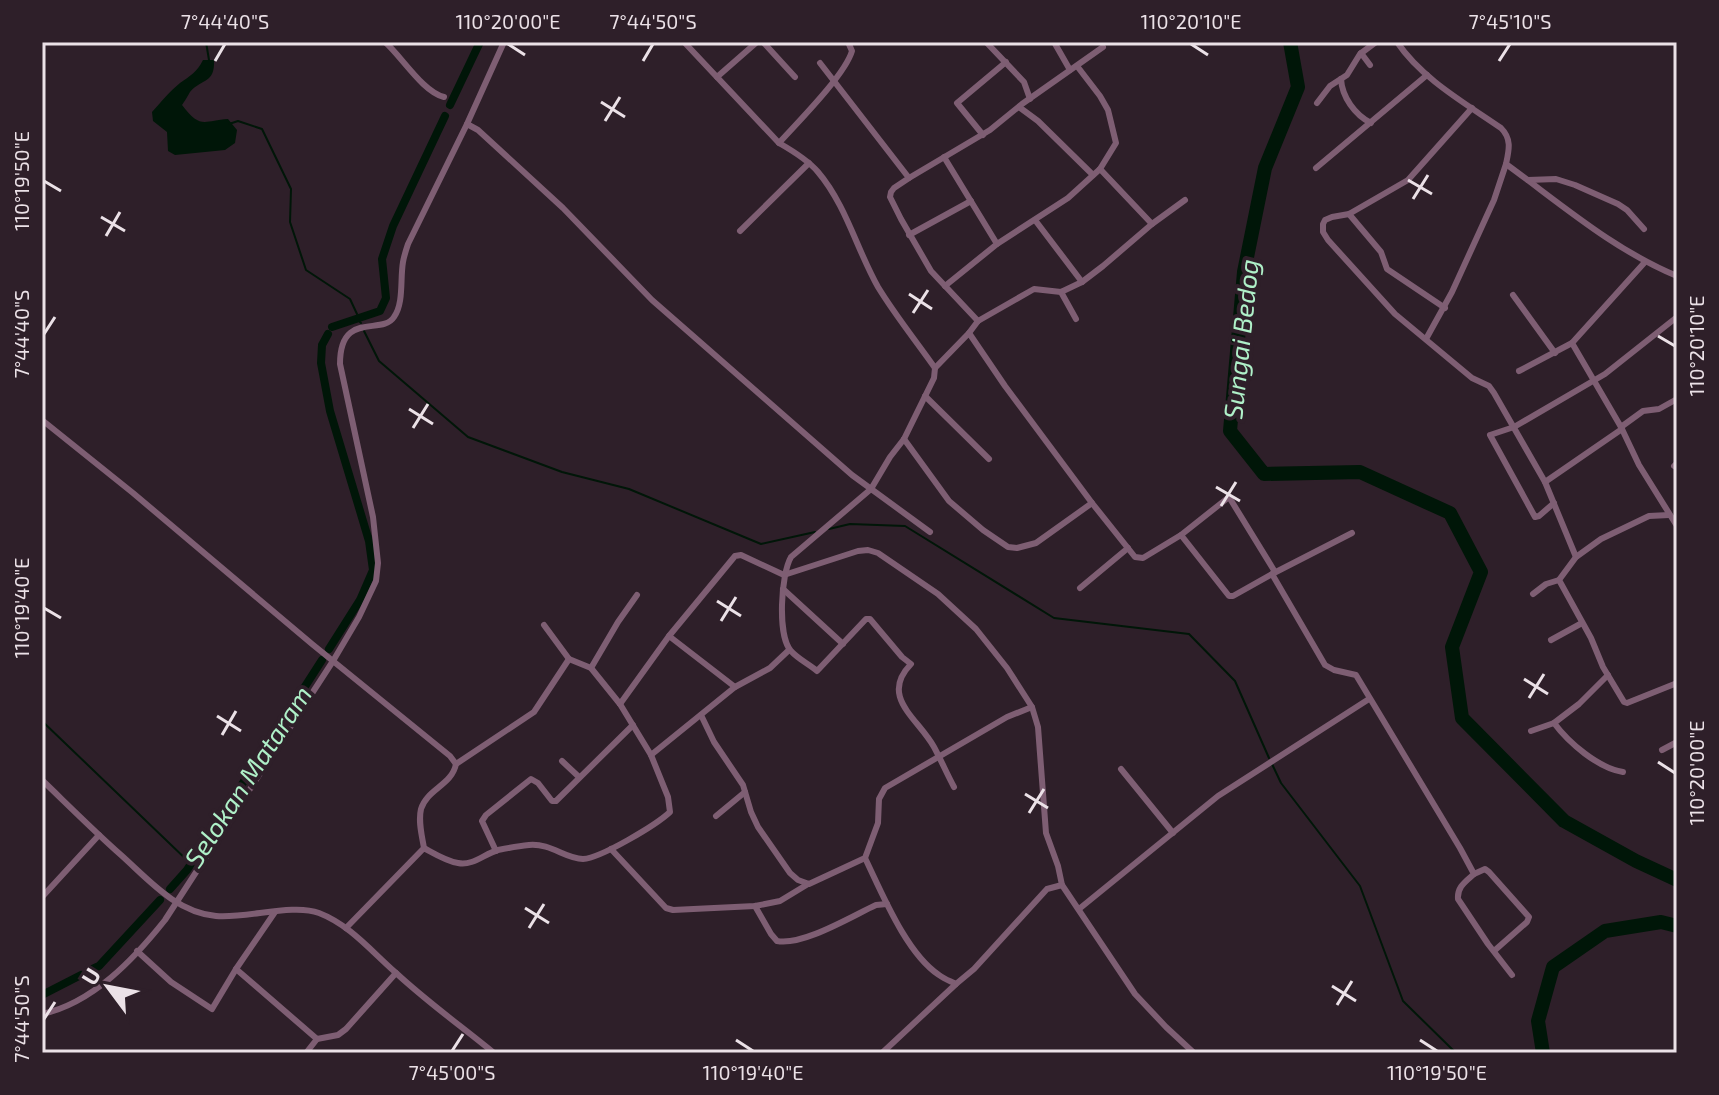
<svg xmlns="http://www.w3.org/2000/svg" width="1719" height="1095" font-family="'Exo 2',sans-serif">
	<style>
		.water { fill: #001608 }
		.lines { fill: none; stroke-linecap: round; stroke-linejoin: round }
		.stream { stroke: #001608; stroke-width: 2 }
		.canal { stroke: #001608; stroke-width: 8 }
		.river { stroke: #001608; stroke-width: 14 }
		.minor { stroke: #7e5e73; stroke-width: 6 }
		.ticks { fill: none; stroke: #ebe1e7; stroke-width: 3 }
		.labels { text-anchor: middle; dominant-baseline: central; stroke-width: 8; stroke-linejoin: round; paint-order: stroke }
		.water-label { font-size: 26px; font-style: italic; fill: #aff0c8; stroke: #2e1f29 }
		.neatline { fill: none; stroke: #ebe1e7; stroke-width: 3 }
		.ticks-label { font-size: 20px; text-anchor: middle; fill: #ebe1e7 }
	</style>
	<rect width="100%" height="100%" fill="#2e1f29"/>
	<!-- water -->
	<path class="water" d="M203,60H214C215,84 202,78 190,92C189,94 183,104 182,105C200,129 203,121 228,119L237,130L235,143L225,150L175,155L168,151L167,132L153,121L152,112C161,102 170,91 180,83C190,76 197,72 203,60Z"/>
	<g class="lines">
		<!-- stream -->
		<g class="stream">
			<polyline points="206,42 209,60"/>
			<polyline points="229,124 238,121 262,129 291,189 290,222 306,270 350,299 357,314"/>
			<polyline points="360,322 361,323"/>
			<polyline points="364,331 379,361 468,437 562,472 629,489 761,544 815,532"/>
			<polyline points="829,529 850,524 905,526 1054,618 1189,634 1235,681 1269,758"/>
			<polyline points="42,721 191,864"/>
			<polyline points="1272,764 1281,783 1360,886 1403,1001 1456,1053"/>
		</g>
		<!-- canal -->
		<g class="canal">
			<polyline points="450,105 480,42"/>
			<polyline points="332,327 380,311 386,298 382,259 393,226 445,116"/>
			<polyline points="328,334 322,345 321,363 330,411 369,541 373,570 360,600 329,649"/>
			<polyline points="170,889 187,870 322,660"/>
			<polyline points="88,971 99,966 160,900"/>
			<polyline points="42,995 81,975"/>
		</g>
		<!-- river -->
		<g class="river">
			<polyline points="1290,42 1298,87 1265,168 1244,272 1230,431 1264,474 1360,472 1450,513 1481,572 1452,647 1462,718 1564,821 1636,861 1677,880"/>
			<polyline points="1543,1053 1538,1021 1553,967 1605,931 1661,922 1677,926"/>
		</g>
		<!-- minor -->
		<g class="minor">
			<path d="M385,42C402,57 423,92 444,97"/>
			<path d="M684,42L779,143C793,151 808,160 818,172C846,205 857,250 878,287C895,315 916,341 935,368L934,378L904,439L890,457L871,489L791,557C781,574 777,636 791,651C798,659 809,664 817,671L866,619H870L902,657L911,664C879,697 918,718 934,747C941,760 947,774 954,787"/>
			<polyline points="763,42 795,77"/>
			<polyline points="986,42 1024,82 1030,99"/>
			<polyline points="1054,42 1070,70"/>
			<path d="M1397,42C1422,79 1465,103 1501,128C1512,139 1509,150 1506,164C1561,204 1614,250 1677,276"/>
			<polyline points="1361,53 1370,65"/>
			<polyline points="820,63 909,178 894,188 891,192 890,197 901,219 931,271 978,321"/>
			<polyline points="717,77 757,42"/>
			<path d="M1341,79C1342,97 1355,115 1371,123"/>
			<polyline points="1317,103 1330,86 1347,75 1360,54 1376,42"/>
			<polyline points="1019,107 1038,121 1093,175"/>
			<polyline points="1472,108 1408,180 1349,214 1332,217 1325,220 1323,224 1323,232 1328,240 1395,314 1472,378 1489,386 1494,393 1545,482 1576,557"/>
			<polyline points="467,124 478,130 563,208 652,300 852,475 930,532"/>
			<polyline points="983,135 957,103 1006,62"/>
			<path d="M779,143C798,122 845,75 852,51L848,42"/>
			<polyline points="944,157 997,244 945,286"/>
			<polyline points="1316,168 1427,75"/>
			<polyline points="1100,169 1152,224"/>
			<polyline points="909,178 990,130 1022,104 1103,47"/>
			<polyline points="1528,180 1556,179 1575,185 1618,204 1627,210 1644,229"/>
			<polyline points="1349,214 1381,252 1387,269 1445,308"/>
			<polyline points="1035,220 1082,282"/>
			<polyline points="740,231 809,163"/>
			<polyline points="909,235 971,201"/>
			<polyline points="997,244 1068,198 1100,169 1116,143 1108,110 1100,96 1077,66"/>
			<polyline points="1645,262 1572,343 1621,427 1639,465 1677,526"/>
			<polyline points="1061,292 1076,319"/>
			<polyline points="1513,295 1555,353"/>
			<polyline points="969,333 978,321 1034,289 1061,292 1082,282 1103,266 1152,224 1185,200"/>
			<polyline points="1426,339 1452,292 1494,200 1506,164"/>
			<polyline points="935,368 969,333 1005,386 1092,503 1135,557 1143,558 1181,535 1229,596 1233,596 1272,574 1352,533"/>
			<polyline points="1519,371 1572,343"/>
			<polyline points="925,396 989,459"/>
			<polyline points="42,420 133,493 312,644 450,756 456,764"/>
			<polyline points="1621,427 1643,411 1659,409 1677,399"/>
			<polyline points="904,439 949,501 983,530 1008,547 1017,548 1036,543 1092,503"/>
			<polyline points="1674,466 1677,463"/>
			<polyline points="1545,482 1622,429"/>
			<polyline points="1554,503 1539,516 1535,517 1490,435 1514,427 1605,374 1677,317"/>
			<polyline points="1669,515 1649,516 1601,539 1576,557 1559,580 1591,638 1603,667 1624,702 1627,703 1677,683"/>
			<polyline points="1181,535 1229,497 1275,572"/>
			<path d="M1272,574L1325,665L1334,670L1356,675L1460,848L1474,874C1465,882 1457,887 1458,899L1488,944L1512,975"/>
			<polyline points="1080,588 1128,548"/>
			<polyline points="783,589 843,644"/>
			<polyline points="1533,594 1546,584 1559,580"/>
			<polyline points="544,625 569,659"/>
			<polyline points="669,636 735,687"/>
			<polyline points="1551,640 1582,623"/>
			<polyline points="591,668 618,622 637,595"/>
			<polyline points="620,704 669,636 735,556 741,555 784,575 858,551 868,550 878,553 938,594 976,629 1007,668 1032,707 1038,727 1046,833 1058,866 1062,885"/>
			<polyline points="701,715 714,742 743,785 751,812 758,827 790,873 798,880 809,884 865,858 878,823 879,799 885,788 1007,717 1032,707"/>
			<path d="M1554,723C1569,743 1598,768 1623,772"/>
			<polyline points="1531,731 1554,723 1579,704 1608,675"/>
			<polyline points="1662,750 1677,742"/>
			<polyline points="651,755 735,687 770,668 789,650"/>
			<polyline points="562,761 579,777"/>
			<polyline points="1121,769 1173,833"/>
			<path d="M42,780C68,805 94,831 121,855C150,881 176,912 216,916C246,919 293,903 319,913C350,925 371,951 395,972C426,1001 461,1026 494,1053"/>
			<polyline points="716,816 745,792"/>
			<polyline points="611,849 666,908 673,910 755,906 780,901 808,884"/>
			<polyline points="496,851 482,821 486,815 531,779 538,783 552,801 556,801 633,725"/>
			<path d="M865,858C882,893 906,953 939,975C944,979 950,981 956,984"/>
			<polyline points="1474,874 1485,869 1489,872 1529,917 1527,922 1494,951"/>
			<polyline points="42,897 99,835"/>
			<path d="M755,906L771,934L777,941C803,946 852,916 876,905L887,904"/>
			<polyline points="1079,909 1218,796 1369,699"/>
			<path d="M346,928L424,848C435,854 446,861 458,863C473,866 484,854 498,850C508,848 519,846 529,845C551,843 565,859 583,859C601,858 656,825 670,812L668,797L651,755L620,704L591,668L569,659L534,712L456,764C452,785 427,789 421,809C418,822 422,836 424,848"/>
			<polyline points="137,951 171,982 212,1009 236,969 275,912"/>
			<polyline points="236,969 317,1039"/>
			<path d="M42,1014C93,1003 134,959 165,920L333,661L359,617L376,581L378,563L373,517L340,364C340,310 382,336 394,317C404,303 400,279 403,262C404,256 406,250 408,244L467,124L504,42"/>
			<polyline points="306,1053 317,1039 338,1035 346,1029 396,973"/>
			<polyline points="882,1053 956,984 974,969 1047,889 1062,885 1135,994 1166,1027 1194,1053"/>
		</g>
	</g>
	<!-- ticks -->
	<path class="ticks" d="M508,44L525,55M1191,44L1208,55M215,61L225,44M643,61L653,44M1499,61L1510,44M601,102L625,117M605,121L620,97M1408,180L1432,194M44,181L61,191M1413,199L1428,175M101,217L125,231M106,236L120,212M909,294L932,309M913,313L928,290M44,334L55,317M1658,336L1675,346M409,409L433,424M413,428L428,404M1216,487L1240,501M1221,506L1236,482M717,601L741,616M44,608L61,618M721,621L736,597M1524,679L1548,694M1529,698L1544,674M217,716L241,731M222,735L236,711M1658,762L1675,773M1025,794L1048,808M1029,813L1044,789M525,908L549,923M529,928L544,904M1332,986L1356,1001M1337,1005L1352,981M44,1019L55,1002M736,1040L753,1051M1420,1040L1437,1051M452,1051L463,1034"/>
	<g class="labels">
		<!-- water labels -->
		<g class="water-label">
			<text transform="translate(1240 339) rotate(-84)">Sungai Bedog</text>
			<text transform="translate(247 776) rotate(-57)">Selokan Mataram</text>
		</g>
	</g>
	<!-- border -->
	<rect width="1719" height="1095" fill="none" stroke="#2e1f29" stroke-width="88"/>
	<!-- north arrow -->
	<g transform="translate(108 987) rotate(302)" stroke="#2e1f29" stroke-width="6" paint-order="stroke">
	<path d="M0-6L14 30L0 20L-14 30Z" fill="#ebe1e7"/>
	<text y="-12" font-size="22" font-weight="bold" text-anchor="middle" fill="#ebe1e7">U</text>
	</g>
	<rect x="44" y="44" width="1631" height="1007" class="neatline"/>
	<g class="ticks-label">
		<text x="225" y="29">7°44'40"S</text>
		<text x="508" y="29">110°20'00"E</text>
		<text x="653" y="29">7°44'50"S</text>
		<text x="1191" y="29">110°20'10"E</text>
		<text x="1510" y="29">7°45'10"S</text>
		<text transform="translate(22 181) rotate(-90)" y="7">110°19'50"E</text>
		<text transform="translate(22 334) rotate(-90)" y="7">7°44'40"S</text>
		<text transform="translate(1697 346) rotate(-90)" y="7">110°20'10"E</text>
		<text transform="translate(22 608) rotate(-90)" y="7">110°19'40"E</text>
		<text transform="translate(1697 773) rotate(-90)" y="7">110°20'00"E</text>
		<text transform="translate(22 1019) rotate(-90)" y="7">7°44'50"S</text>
		<text x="452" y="1080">7°45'00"S</text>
		<text x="753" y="1080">110°19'40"E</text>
		<text x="1437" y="1080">110°19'50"E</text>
	</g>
</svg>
